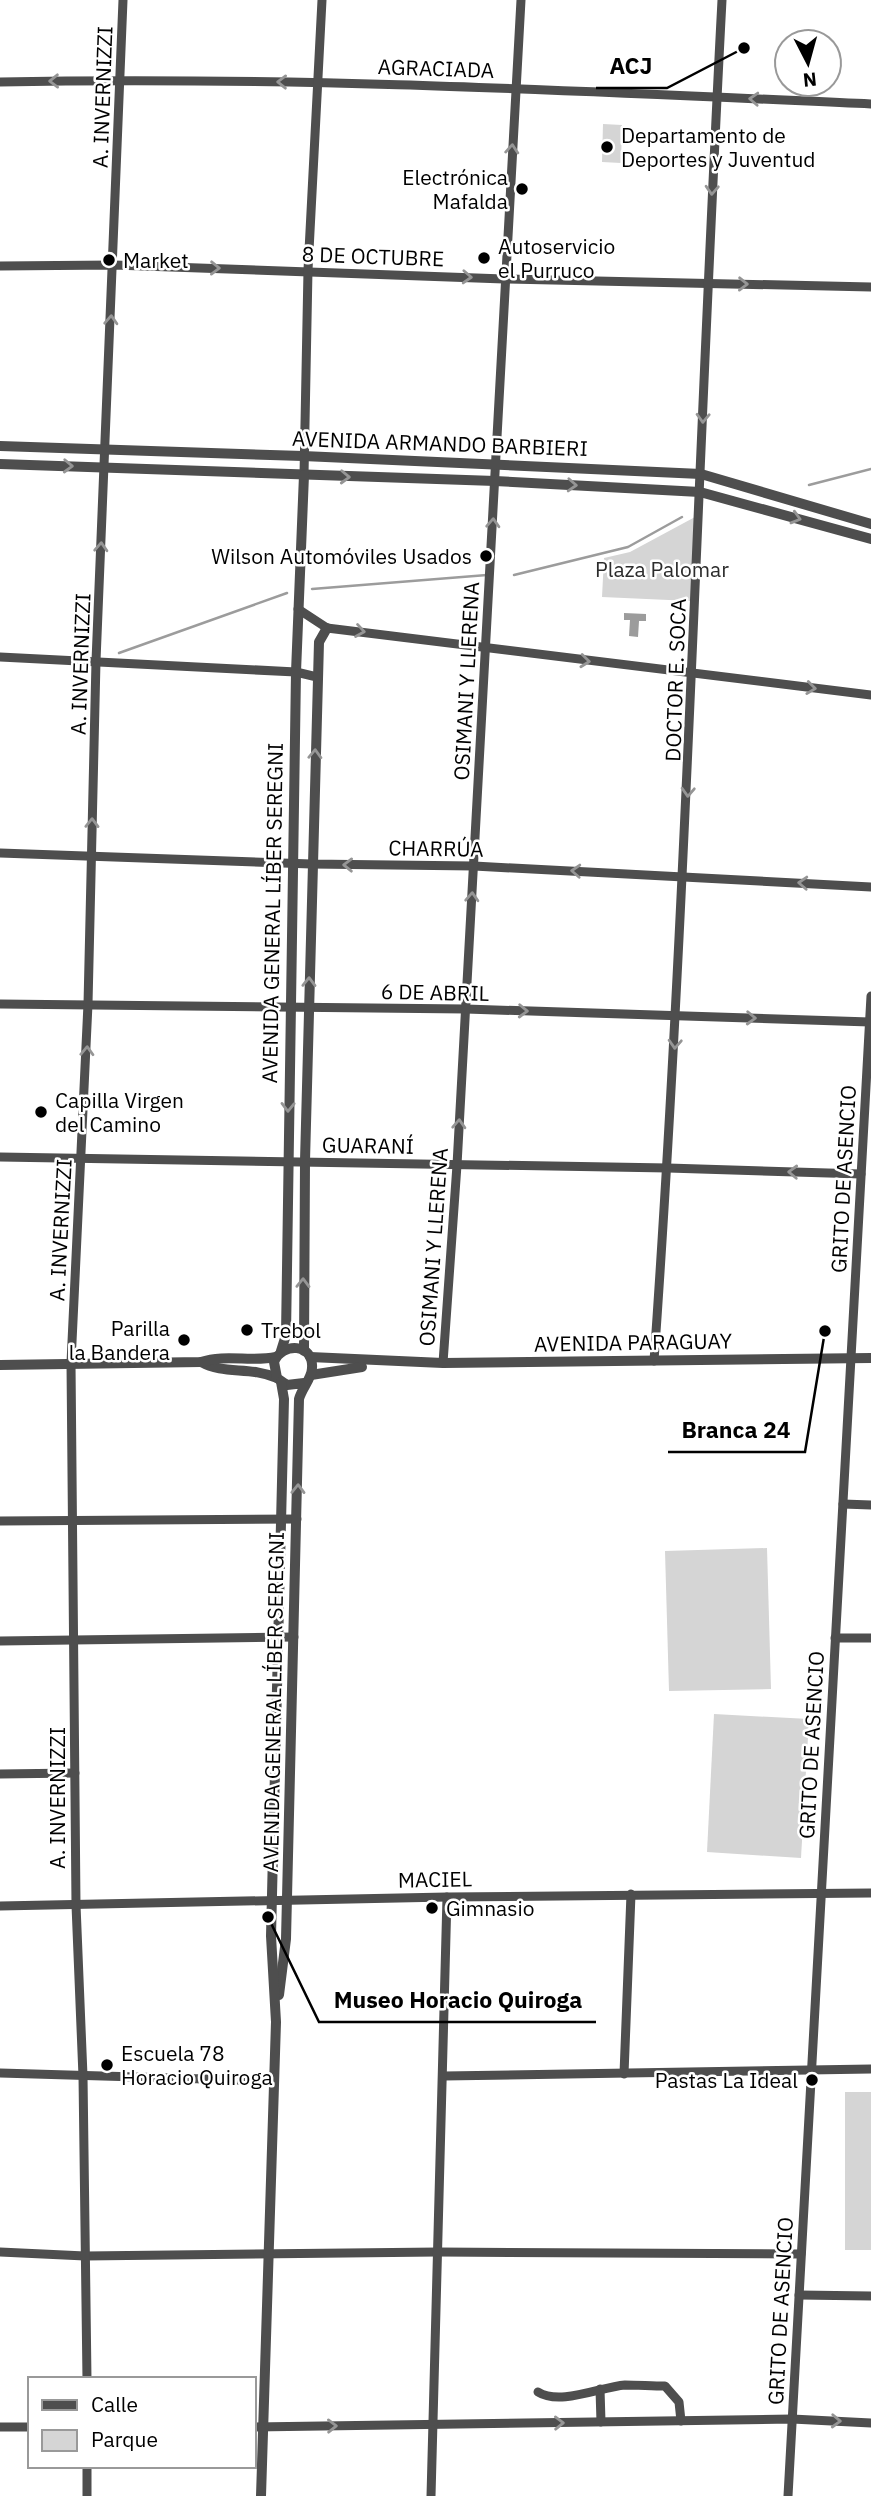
<svg xmlns="http://www.w3.org/2000/svg" width="871" height="2496" font-family="'IBM Plex Sans',sans-serif">
	<style>
		.green { fill: #d5d5d5 }
		.water { fill: #9c9c9c }
		.lines { fill: none; stroke-linecap: round; stroke-linejoin: round }
		.stream { stroke: #9c9c9c; stroke-width: 2.5 }
		.minor { stroke: #4e4e4e; stroke-width: 9 }
		.tertiary { stroke: #4e4e4e; stroke-width: 10 }
		.oneway { stroke: #959595 }
		.poi-dot { fill: #000; stroke: #fff; stroke-width: 2.5 }
		.labels { text-anchor: middle; dominant-baseline: central; stroke-width: 5; stroke-linejoin: round; paint-order: stroke }
		.street-label { font-size: 21px; fill: #000; stroke: #fff }
		.poi-label { font-size: 21px; fill: #000; stroke: #fff; text-anchor: start }
		.park-label { font-size: 21px; fill: #2c2c2c; stroke: #fff }
		.leader { fill: none; stroke: #000; stroke-width: 2.5 }
		.callout-dot { fill: #000; stroke: #fff; stroke-width: 2.5 }
		.callout-label { font-size: 23px; text-anchor: middle; font-weight: bold; fill: #000; stroke: #fff; stroke-width: 5; stroke-linejoin: round; paint-order: stroke }
	</style>
	<rect width="100%" height="100%" fill="#fff"/>
	<!-- green -->
	<g class="green">
		<polygon points="603,124 622,125 621,163 602,162"/>
		<polygon points="695,517 691,601 602,597 604,558 630,552"/>
		<polygon points="767,1548 771,1689 669,1691 665,1551"/>
		<polygon points="714,1714 809,1719 801,1858 707,1852"/>
		<rect x="845" y="2092" width="26" height="158"/>
	</g>
	<!-- water -->
	<polygon class="water" points="624,613 646,614 646,621 639,621 638,637 629,636 630,620 624,620"/>
	<g class="lines">
		<!-- stream -->
		<g class="stream">
			<polyline points="809,485 871,469"/>
			<polyline points="514,575 628,547 682,517"/>
			<polyline points="312,589 487,575"/>
			<polyline points="119,653 287,593"/>
		</g>
		<!-- minor -->
		<g class="minor">
			<path d="M0,82C291,76 581,91 871,104"/>
			<polyline points="0,266 114,265 504,279 871,287"/>
			<polyline points="304,475 308,270 322,0"/>
			<polyline points="298,609 327,628 871,695"/>
			<polyline points="0,657 296,672 317,677"/>
			<polyline points="0,853 311,864 474,866 871,887"/>
			<polyline points="0,1004 466,1009 870,1022"/>
			<polyline points="0,1157 668,1168 861,1174"/>
			<path d="M654,1361C686,907 698,454 722,0"/>
			<polyline points="443,1363 457,1165 521,0"/>
			<polyline points="843,1504 871,1505"/>
			<polyline points="0,1521 297,1519"/>
			<polyline points="835,1638 871,1638"/>
			<polyline points="0,1641 294,1637"/>
			<polyline points="0,1774 75,1773"/>
			<polyline points="0,1906 447,1897 871,1893"/>
			<polyline points="0,2073 274,2081"/>
			<polyline points="624,2074 631,1894"/>
			<polyline points="444,2076 871,2069"/>
			<polyline points="0,2252 85,2256 438,2252 801,2254"/>
			<polyline points="799,2295 871,2296"/>
			<polyline points="87,2379 83,2076 76,1905 71,1363 88,1004 96,661 123,0"/>
			<polyline points="600,2389 601,2422"/>
			<path d="M538,2392C560,2406 600,2387 625,2385C638,2385 652,2386 665,2386L679,2402L681,2421"/>
			<polyline points="0,2427 30,2427"/>
			<polyline points="254,2427 792,2419 871,2423"/>
			<polyline points="87,2496 87,2466"/>
			<polyline points="431,2496 447,1897"/>
			<polyline points="788,2496 871,996"/>
		</g>
		<!-- tertiary -->
		<g class="tertiary">
			<polyline points="0,446 303,456 701,474 871,524"/>
			<polyline points="0,464 495,481 700,492 871,539"/>
			<polyline points="281,1351 286,1335 296,672 304,475"/>
			<polyline points="304,1351 305,1161 319,642 327,628"/>
			<polyline points="310,1357 443,1363 871,1358"/>
			<path d="M201,1362C224,1375 250,1366 277,1378"/>
			<path d="M0,1365L201,1362C225,1354 251,1362 276,1357"/>
			<polyline points="311,1375 362,1367"/>
			<path d="M279,1995L286,1939L299,1399C302,1388 312,1378 312,1368C314,1343 282,1342 274,1362L277,1378L287,1385L304,1383"/>
			<polyline points="261,2496 276,2022 271,1936 284,1399 281,1382"/>
		</g>
	</g>
	<!-- one-way arrows -->
	<defs><path id="oneway-chevron" d="M-2-3.5L2.5 0L-2 3.5" fill="none" stroke-width="1.6" stroke-linecap="round" stroke-linejoin="round" transform="scale(1.75)"/></defs>
	<g class="oneway">
		<use href="#oneway-chevron" transform="translate(54 81) rotate(179)"/>
		<use href="#oneway-chevron" transform="translate(282 82) rotate(-179)"/>
		<use href="#oneway-chevron" transform="translate(754 99) rotate(-177)"/>
		<use href="#oneway-chevron" transform="translate(512 149) rotate(-86)"/>
		<use href="#oneway-chevron" transform="translate(712 190) rotate(93)"/>
		<use href="#oneway-chevron" transform="translate(215 268) rotate(1)"/>
		<use href="#oneway-chevron" transform="translate(467 277) rotate(3)"/>
		<use href="#oneway-chevron" transform="translate(743 284) rotate(1)"/>
		<use href="#oneway-chevron" transform="translate(111 320) rotate(-87)"/>
		<use href="#oneway-chevron" transform="translate(703 418) rotate(92)"/>
		<use href="#oneway-chevron" transform="translate(68 466) rotate(2)"/>
		<use href="#oneway-chevron" transform="translate(345 477) rotate(2)"/>
		<use href="#oneway-chevron" transform="translate(572 485) rotate(3)"/>
		<use href="#oneway-chevron" transform="translate(796 518) rotate(16)"/>
		<use href="#oneway-chevron" transform="translate(493 523) rotate(-87)"/>
		<use href="#oneway-chevron" transform="translate(101 547) rotate(-87)"/>
		<use href="#oneway-chevron" transform="translate(360 631) rotate(9)"/>
		<use href="#oneway-chevron" transform="translate(585 661) rotate(6)"/>
		<use href="#oneway-chevron" transform="translate(811 688) rotate(7)"/>
		<use href="#oneway-chevron" transform="translate(315 754) rotate(-88)"/>
		<use href="#oneway-chevron" transform="translate(688 792) rotate(93)"/>
		<use href="#oneway-chevron" transform="translate(92 823) rotate(-89)"/>
		<use href="#oneway-chevron" transform="translate(348 865) rotate(-179)"/>
		<use href="#oneway-chevron" transform="translate(576 871) rotate(-177)"/>
		<use href="#oneway-chevron" transform="translate(803 883) rotate(-177)"/>
		<use href="#oneway-chevron" transform="translate(472 897) rotate(-87)"/>
		<use href="#oneway-chevron" transform="translate(309 982) rotate(-89)"/>
		<use href="#oneway-chevron" transform="translate(523 1011) rotate(2)"/>
		<use href="#oneway-chevron" transform="translate(751 1018) rotate(2)"/>
		<use href="#oneway-chevron" transform="translate(675 1044) rotate(93)"/>
		<use href="#oneway-chevron" transform="translate(87 1051) rotate(-88)"/>
		<use href="#oneway-chevron" transform="translate(288 1107) rotate(91)"/>
		<use href="#oneway-chevron" transform="translate(459 1124) rotate(-87)"/>
		<use href="#oneway-chevron" transform="translate(793 1172) rotate(-178)"/>
		<use href="#oneway-chevron" transform="translate(303 1283) rotate(-89)"/>
		<use href="#oneway-chevron" transform="translate(298 1489) rotate(-89)"/>
		<use href="#oneway-chevron" transform="translate(836 2421) rotate(2)"/>
		<use href="#oneway-chevron" transform="translate(559 2423) rotate(-1)"/>
		<use href="#oneway-chevron" transform="translate(332 2426) rotate(-1)"/>
	</g>
	<!-- markers -->
	<g class="poi-dot">
		<circle cx="607" cy="147" r="7"/>
		<circle cx="522" cy="189" r="7"/>
		<circle cx="484" cy="258" r="7"/>
		<circle cx="109" cy="260" r="7"/>
		<circle cx="486" cy="556" r="7"/>
		<circle cx="41" cy="1112" r="7"/>
		<circle cx="247" cy="1330" r="7"/>
		<circle cx="184" cy="1340" r="7"/>
		<circle cx="432" cy="1908" r="7"/>
		<circle cx="107" cy="2065" r="7"/>
		<circle cx="812" cy="2080" r="7"/>
	</g>
	<g class="labels">
		<!-- street labels -->
		<g class="street-label">
			<text transform="translate(436 68) rotate(2)">AGRACIADA</text>
			<text transform="translate(102 97) rotate(-88)">A. INVERNIZZI</text>
			<text transform="translate(373 256) rotate(2)">8 DE OCTUBRE</text>
			<text transform="translate(440 443) rotate(2)">AVENIDA ARMANDO BARBIERI</text>
			<text transform="translate(80 664) rotate(-88)">A. INVERNIZZI</text>
			<text transform="translate(675 680) rotate(-88)">DOCTOR E. SOCA</text>
			<text transform="translate(466 681) rotate(-87)">OSIMANI Y LLERENA</text>
			<text transform="translate(436 848) rotate(1)">CHARRÚA</text>
			<text transform="translate(272 913) rotate(-89)">AVENIDA GENERAL LÍBER SEREGNI</text>
			<text transform="translate(435 992) rotate(1)">6 DE ABRIL</text>
			<text transform="translate(368 1145) rotate(1)">GUARANÍ</text>
			<text transform="translate(843 1179) rotate(-87)">GRITO DE ASENCIO</text>
			<text transform="translate(60 1230) rotate(-87)">A. INVERNIZZI</text>
			<text transform="translate(433 1247) rotate(-86)">OSIMANI Y LLERENA</text>
			<text transform="translate(633 1342) rotate(-1)">AVENIDA PARAGUAY</text>
			<text transform="translate(273 1702) rotate(-89)">AVENIDA GENERAL LÍBER SEREGNI</text>
			<text transform="translate(811 1745) rotate(-87)">GRITO DE ASENCIO</text>
			<text transform="translate(57 1798) rotate(-90)">A. INVERNIZZI</text>
			<text transform="translate(435 1879) rotate(-1)">MACIEL</text>
			<text transform="translate(780 2311) rotate(-87)">GRITO DE ASENCIO</text>
		</g>
		<!-- poi labels -->
		<g class="poi-label">
			<text x="621" y="135">Departamento de<tspan x="621" dy="24">Deportes y Juventud</tspan></text>
			<text x="508" y="177" text-anchor="end">Electrónica<tspan x="508" dy="24">Mafalda</tspan></text>
			<text x="498" y="246">Autoservicio<tspan x="498" dy="24">el Purruco</tspan></text>
			<text x="123" y="260">Market</text>
			<text x="472" y="556" text-anchor="end">Wilson Automóviles Usados</text>
			<text x="55" y="1100">Capilla Virgen<tspan x="55" dy="24">del Camino</tspan></text>
			<text x="170" y="1328" text-anchor="end">Parilla<tspan x="170" dy="24">la Bandera</tspan></text>
			<text x="261" y="1330">Trebol</text>
			<text x="446" y="1908">Gimnasio</text>
			<text x="121" y="2053">Escuela 78<tspan x="121" dy="24">Horacio Quiroga</tspan></text>
			<text x="798" y="2080" text-anchor="end">Pastas La Ideal</text>
		</g>
		<!-- park labels -->
		<g class="park-label">
			<text x="662" y="569">Plaza Palomar</text>
		</g>
	</g>
	<!-- callouts -->
	<path class="leader" d="M744 48L667 88H596M825 1331L805 1452H668M268 1917L319 2022H596"/>
	<g class="callout-dot">
		<circle cx="744" cy="48" r="7"/>
		<circle cx="825" cy="1331" r="7"/>
		<circle cx="268" cy="1917" r="7"/>
	</g>
	<g class="callout-label">
		<text x="631" y="74">ACJ</text>
		<text x="736" y="1438">Branca 24</text>
		<text x="458" y="2008">Museo Horacio Quiroga</text>
	</g>
	<!-- legend -->
	<rect x="28" y="2377" width="228" height="91" fill="#ffffff" stroke="#999999" stroke-width="2"/>
	<rect x="42" y="2400" width="35" height="10" fill="#4e4e4e" stroke="#999999" stroke-width="2"/>
	<text x="91" y="2412" font-size="21" fill="#000000">Calle</text>
	<rect x="42" y="2430" width="35" height="21" fill="#d5d5d5" stroke="#999999" stroke-width="2"/>
	<text x="91" y="2447" font-size="21" fill="#000000">Parque</text>
	<!-- north arrow -->
	<g transform="translate(808 63) rotate(174)"><circle r="33" fill="#ffffff" stroke="#999999" stroke-width="2"/>
	<path d="M0-5L12 26L0 18L-12 26Z" fill="#000000"/>
	<text y="-10" font-size="19" font-weight="bold" text-anchor="middle" fill="#000000">N</text>
	</g>
</svg>
